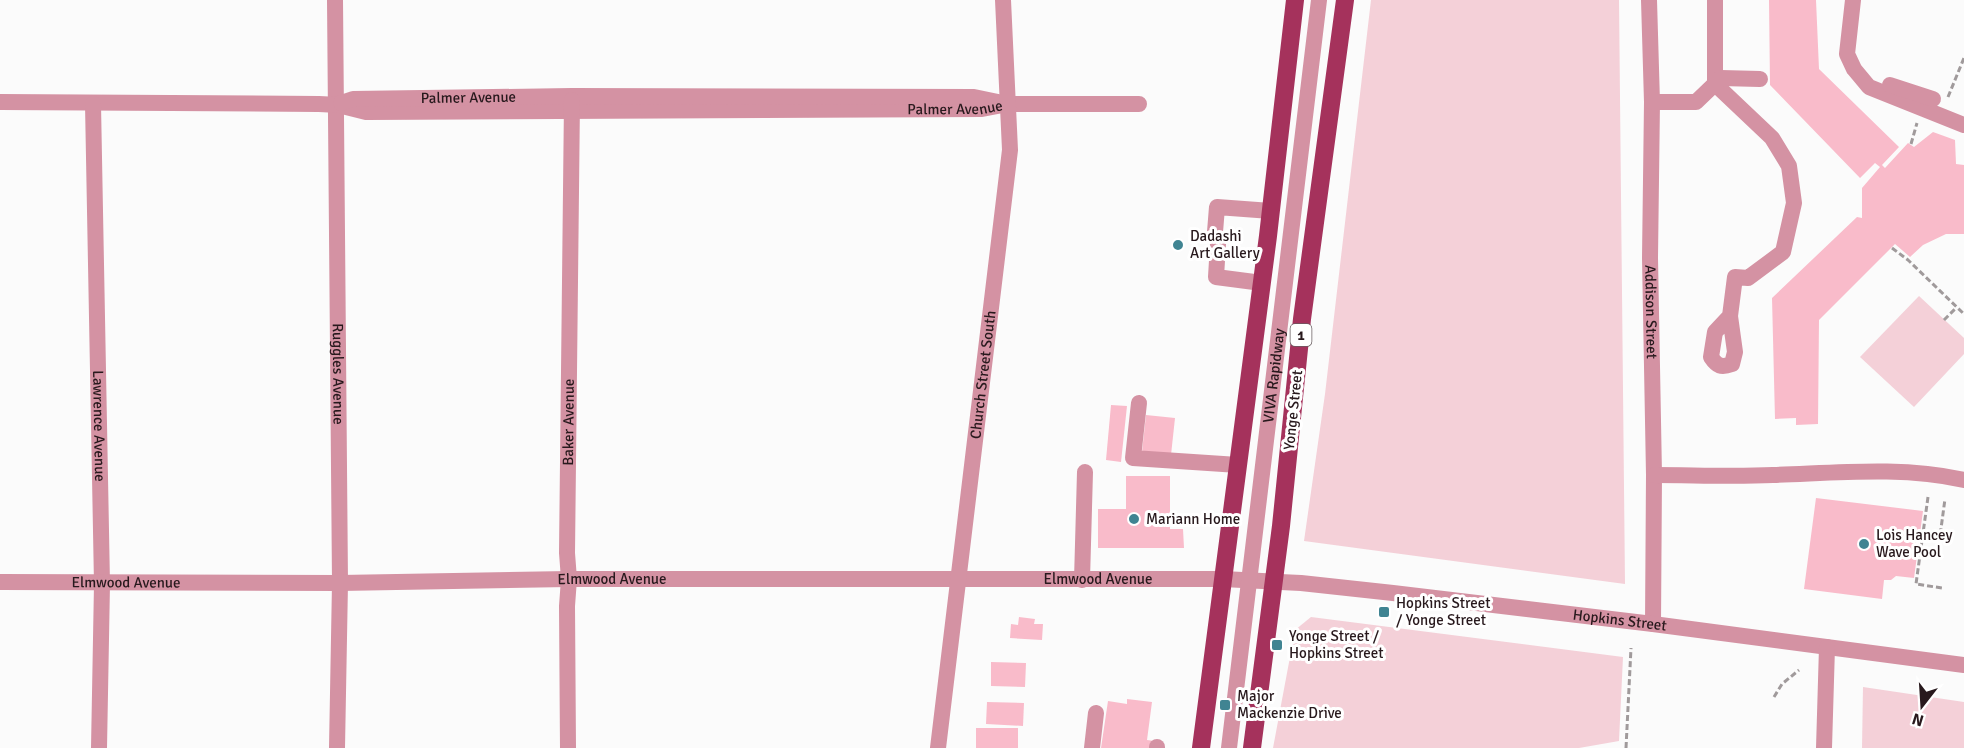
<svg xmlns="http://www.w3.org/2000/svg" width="1964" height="748" font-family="Signika,sans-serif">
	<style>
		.green { fill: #f4d0d8 }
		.building { fill: #f9bbca }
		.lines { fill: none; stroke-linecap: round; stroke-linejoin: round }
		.path { stroke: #a09a9b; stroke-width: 3; stroke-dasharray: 6 3; stroke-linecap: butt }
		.minor { stroke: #d492a3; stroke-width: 16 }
		.major { stroke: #a5325c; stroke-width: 18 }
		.poi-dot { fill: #408492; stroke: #fff; stroke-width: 2 }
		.labels { text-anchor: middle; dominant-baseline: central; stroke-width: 6; stroke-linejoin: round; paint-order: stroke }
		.shield { fill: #fff; stroke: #685e61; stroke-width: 1.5 }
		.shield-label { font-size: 14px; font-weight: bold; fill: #28191d }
		.street-label { font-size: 15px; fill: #28191d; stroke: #fff }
		.poi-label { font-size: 15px; fill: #28191d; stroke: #fff; text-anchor: start }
	</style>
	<rect width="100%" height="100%" fill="#fbfbfb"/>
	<!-- green -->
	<g class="green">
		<polygon points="1371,0 1619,0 1625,584 1304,541 1325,394"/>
		<polygon points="1919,296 1964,338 1964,354 1914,407 1860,357"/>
		<polygon points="1311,617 1623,657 1619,741 1579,748 1273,748 1295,630"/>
		<polygon points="1863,687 1964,702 1964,748 1862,748"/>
	</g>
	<!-- building -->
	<g class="building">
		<polygon points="1769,0 1816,0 1819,69 1899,147 1882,165 1885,168 1908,143 1914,147 1933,132 1955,140 1956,164 1964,165 1964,234 1946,234 1923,245 1910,257 1895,244 1819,320 1818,424 1796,425 1796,418 1775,419 1772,298 1857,217 1862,218 1862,188 1880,167 1875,163 1860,178 1770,85"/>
		<polygon points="1111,405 1127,406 1121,462 1106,460"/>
		<polygon points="1146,415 1175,418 1171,455 1142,452"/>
		<polygon points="1126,476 1170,476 1170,529 1183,529 1184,548 1098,548 1098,509 1126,509"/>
		<polygon points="1816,498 1923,511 1914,578 1896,576 1891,580 1884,580 1882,599 1804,589"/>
		<polygon points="1019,617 1035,619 1034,624 1043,624 1042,640 1010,638 1011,624 1018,625"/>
		<polygon points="991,662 1026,663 1025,687 991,686"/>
		<polygon points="1127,699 1152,702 1147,740 1155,741 1154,748 1101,748 1108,701 1127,704"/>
		<polygon points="987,702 1024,703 1023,726 986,724"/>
		<rect x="976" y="728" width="42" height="20"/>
	</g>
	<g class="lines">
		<!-- path -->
		<g class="path">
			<polyline points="1948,97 1964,58"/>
			<polyline points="1911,144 1917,123"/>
			<polyline points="1892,248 1908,260 1964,314"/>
			<polyline points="1944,320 1956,308"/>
			<polyline points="1928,497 1916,584 1942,588"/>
			<polyline points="1943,541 1940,540 1940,536 1945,499"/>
			<polyline points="1774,697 1782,684 1799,670"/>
			<polyline points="1626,748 1631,648"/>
		</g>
		<!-- minor -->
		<g class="minor">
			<path id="s1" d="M335,0L340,583L337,748"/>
			<path id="s2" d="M1649,0L1652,102L1650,258L1654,475L1653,624"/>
			<path d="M1715,0V84L1772,138L1789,166L1794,203L1783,252L1748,278L1735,277L1730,316L1715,332L1711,357C1717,366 1721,368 1732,364L1735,352L1730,316"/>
			<polyline points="1853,0 1847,54 1854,69 1869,87 1964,125"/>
			<polyline points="1890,85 1933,99"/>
			<path id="s3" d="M0,102L319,104L338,105L366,112L982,109L1008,104H1139"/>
			<polyline points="1652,102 1696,102 1721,78 1760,79"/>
			<path id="s4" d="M341,103L353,99L572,96L974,97L998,102"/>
			<path id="s5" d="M93,104L102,584L99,748"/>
			<polyline points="1215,232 1217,207 1271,211"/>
			<polyline points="1218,244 1216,277 1262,283"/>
			<polyline points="1139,403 1133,458 1238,465"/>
			<path d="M1654,475C1694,475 1733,477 1773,475C1836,473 1902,466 1964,480"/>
			<polyline points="1082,580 1085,472"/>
			<path id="s6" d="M0,582L340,583L569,579H1223L1301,583L1393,593L1653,624L1964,665"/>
			<path id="s7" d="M568,748L567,606L569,579L567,553L572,100"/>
			<path id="s8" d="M938,748L1010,150L1003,0"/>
			<polyline points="1092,748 1096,713"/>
			<polyline points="1157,748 1157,747"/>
			<path id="s9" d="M1229,748L1319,0"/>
			<polyline points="1824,748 1827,647"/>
		</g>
		<!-- major -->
		<g class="major">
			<polyline points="1201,748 1268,236 1295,0"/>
			<polyline points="1252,748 1281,526 1302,319 1345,0"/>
		</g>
	</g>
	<!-- markers -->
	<g class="poi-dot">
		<circle cx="1178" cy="245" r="6"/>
		<circle cx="1134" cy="519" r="6"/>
		<circle cx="1864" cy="544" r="6"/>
		<rect x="1378" y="606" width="12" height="12" rx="3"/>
		<rect x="1271" y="639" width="12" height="12" rx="3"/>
		<rect x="1219" y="699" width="12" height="12" rx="3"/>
	</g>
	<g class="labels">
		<!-- shield labels -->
		<rect class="shield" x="1290.5" y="324" width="21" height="22" rx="4.5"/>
		<g class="shield-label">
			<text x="1301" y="335">1</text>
		</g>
		<!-- street labels -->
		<g class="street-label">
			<text stroke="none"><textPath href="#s4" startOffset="128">Palmer Avenue</textPath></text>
			<text stroke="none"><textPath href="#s3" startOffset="956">Palmer Avenue</textPath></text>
			<text stroke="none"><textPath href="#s2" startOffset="312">Addison Street</textPath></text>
			<text stroke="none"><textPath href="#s1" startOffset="374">Ruggles Avenue</textPath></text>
			<text stroke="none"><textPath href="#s8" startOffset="376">Church Street South</textPath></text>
			<text stroke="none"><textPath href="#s9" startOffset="375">VIVA Rapidway</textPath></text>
			<text transform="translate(1293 410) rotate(-84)">Yonge Street</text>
			<text stroke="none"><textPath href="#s7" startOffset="326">Baker Avenue</textPath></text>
			<text stroke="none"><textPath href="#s5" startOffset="322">Lawrence Avenue</textPath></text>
			<text stroke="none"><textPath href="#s6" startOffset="612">Elmwood Avenue</textPath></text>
			<text stroke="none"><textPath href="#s6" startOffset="1098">Elmwood Avenue</textPath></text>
			<text stroke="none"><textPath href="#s6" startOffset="126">Elmwood Avenue</textPath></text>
			<text stroke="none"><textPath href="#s6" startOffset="1622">Hopkins Street</textPath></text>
		</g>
		<!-- poi labels -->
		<g class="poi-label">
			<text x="1190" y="236">Dadashi<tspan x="1190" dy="17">Art Gallery</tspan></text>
			<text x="1146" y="519">Mariann Home</text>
			<text x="1876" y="535">Lois Hancey<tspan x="1876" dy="17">Wave Pool</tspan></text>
			<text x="1396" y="603">Hopkins Street<tspan x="1396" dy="17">/ Yonge Street</tspan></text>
			<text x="1289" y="636">Yonge Street /<tspan x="1289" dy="17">Hopkins Street</tspan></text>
			<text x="1237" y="696">Major<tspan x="1237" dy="17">Mackenzie Drive</tspan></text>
		</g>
	</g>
	<!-- north arrow -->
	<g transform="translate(1922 706) rotate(197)" stroke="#ffffff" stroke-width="4.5" paint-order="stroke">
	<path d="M0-4.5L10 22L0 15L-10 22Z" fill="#28191d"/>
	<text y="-9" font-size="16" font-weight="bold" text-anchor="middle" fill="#28191d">N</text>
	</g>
</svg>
